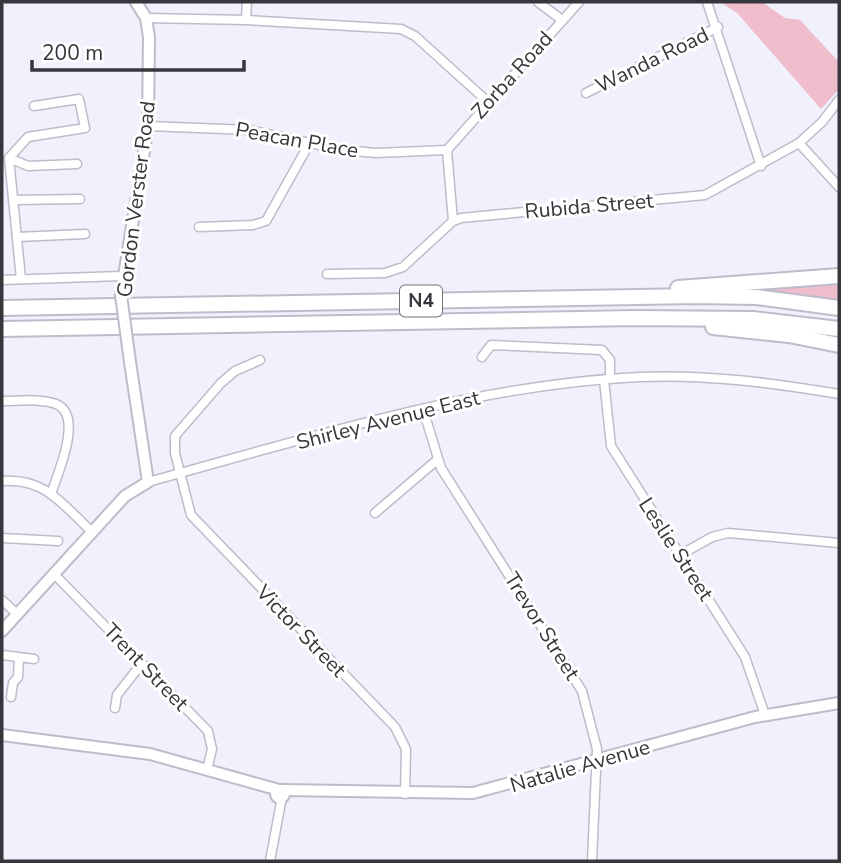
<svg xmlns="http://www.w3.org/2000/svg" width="841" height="863" font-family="'Nunito Sans',sans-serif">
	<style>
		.green { fill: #f0bdcd }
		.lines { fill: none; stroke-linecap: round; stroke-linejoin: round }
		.street-casing { stroke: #bdbcca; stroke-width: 11 }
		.secondary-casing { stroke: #bdbcca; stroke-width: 14 }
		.highway-casing { stroke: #bdbcca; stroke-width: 18 }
		.street { stroke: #fff; stroke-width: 8 }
		.secondary { stroke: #fff; stroke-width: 10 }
		.highway { stroke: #fff; stroke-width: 14 }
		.secondary-bridge-casing { stroke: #bdbcca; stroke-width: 14; stroke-linecap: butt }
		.secondary-bridge { stroke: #fff; stroke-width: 10 }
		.labels { text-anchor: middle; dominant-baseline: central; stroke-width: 6; stroke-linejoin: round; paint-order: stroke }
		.shield { fill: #fff; stroke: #737276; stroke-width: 2 }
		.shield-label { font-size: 19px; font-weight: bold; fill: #37363c }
		.street-label { font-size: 21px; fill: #37363c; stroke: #fff }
	</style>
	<rect width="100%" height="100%" fill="#f1f0fd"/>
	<!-- green -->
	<g class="green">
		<polygon points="720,2 762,2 785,18 800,20 839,62 839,89 821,109 737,13"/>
		<polygon points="839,279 839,300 741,289"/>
	</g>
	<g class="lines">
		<!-- street casing -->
		<g class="street-casing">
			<g id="street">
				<polyline points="538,2 562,20"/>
				<polyline points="707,2 761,166"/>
				<polyline points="146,18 246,20 401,29 415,36 487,101"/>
				<polyline points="246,20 247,2"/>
				<polyline points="586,93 718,27"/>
				<polyline points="148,126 249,130 343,150 376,153 447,150"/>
				<polyline points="799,143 839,187"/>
				<polyline points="447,150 579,2"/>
				<polyline points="447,150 453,221"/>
				<polyline points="9,158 28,166 77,164"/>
				<polyline points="13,200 80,199"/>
				<polyline points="199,227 253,225 266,221 309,144"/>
				<polyline points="17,237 85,234"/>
				<polyline points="327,274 385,273 403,267 453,221 461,218 705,195 799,143 822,122 839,100"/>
				<polyline points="21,279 9,158 28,137 85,128 79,99 34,106"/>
				<polyline points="2,280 122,276"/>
				<polyline points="482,357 491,345 602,350 610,360 610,379"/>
				<polyline points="260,360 235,371 221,383 175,436 175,453 191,515 395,727 406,749 405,794"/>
				<polyline points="604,380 611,446 745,657 765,715"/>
				<path d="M2,401C18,401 40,398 56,404C84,415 58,473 51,494"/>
				<polyline points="423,409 441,468 582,691 597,749 592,861"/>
				<path d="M2,481C46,478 62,504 92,532"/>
				<path d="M148,482C309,438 471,385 639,377C706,374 774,383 839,394"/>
				<polyline points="375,513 437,460"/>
				<polyline points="2,538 58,541"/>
				<polyline points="680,555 712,537 728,533 839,543"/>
				<polyline points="54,574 208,731 212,749 207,770"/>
				<polyline points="2,600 17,614"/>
				<polyline points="2,655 34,659"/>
				<polyline points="11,697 13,683 18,677 19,658"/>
				<polyline points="115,708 117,695 142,663"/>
				<polyline points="270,861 282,797"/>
			</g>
		</g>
		<!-- secondary casing -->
		<g class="secondary-casing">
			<g id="secondary">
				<polyline points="121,295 148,126 149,37 146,18 136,2"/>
				<polyline points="2,631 125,496 148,482 130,362"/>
				<polyline points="2,735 150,754 279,790"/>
				<circle cx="280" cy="794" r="4"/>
				<polyline points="282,790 473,793 755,717 839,703"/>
			</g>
		</g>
		<!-- highway casing -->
		<g class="highway-casing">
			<g id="highway">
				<polyline points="678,288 839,276"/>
				<polyline points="2,308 694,296 756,297 839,308"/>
				<polyline points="713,327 789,335 839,345"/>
				<polyline points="2,329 635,318 753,319 839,329"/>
			</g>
		</g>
		<!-- street -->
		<use href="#street" class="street"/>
		<!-- secondary -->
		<use href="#secondary" class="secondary"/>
		<!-- highway -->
		<use href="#highway" class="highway"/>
		<!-- secondary-bridge casing -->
		<g class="secondary-bridge-casing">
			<polyline id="secondary-bridge" points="121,295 130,362"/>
		</g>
		<!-- secondary-bridge -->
		<use href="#secondary-bridge" class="secondary-bridge"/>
	</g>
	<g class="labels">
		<!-- shield labels -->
		<rect class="shield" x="400" y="285.5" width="42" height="31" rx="5"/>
		<g class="shield-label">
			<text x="421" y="301">N4</text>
		</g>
		<!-- street labels -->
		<g class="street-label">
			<text transform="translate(652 60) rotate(-26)">Wanda Road</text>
			<text transform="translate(512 75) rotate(-48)">Zorba Road</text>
			<text transform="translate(297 140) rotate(10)">Peacan Place</text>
			<text transform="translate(136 199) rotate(-83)">Gordon Verster Road</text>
			<text transform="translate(589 206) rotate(-5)">Rubida Street</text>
			<text transform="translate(388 420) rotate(-14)">Shirley Avenue East</text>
			<text transform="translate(676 549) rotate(57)">Leslie Street</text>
			<text transform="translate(542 626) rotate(58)">Trevor Street</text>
			<text transform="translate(301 631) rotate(46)">Victor Street</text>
			<text transform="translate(146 667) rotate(46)">Trent Street</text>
			<text transform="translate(580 766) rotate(-16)">Natalie Avenue</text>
		</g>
	</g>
	<!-- border -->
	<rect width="841" height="863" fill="none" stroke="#37363c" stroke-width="7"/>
	<!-- scale -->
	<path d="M32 60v10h212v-10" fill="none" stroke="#37363c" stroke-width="3.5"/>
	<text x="42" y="60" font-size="21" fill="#37363c" stroke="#ffffff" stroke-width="5" paint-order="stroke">200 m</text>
</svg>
